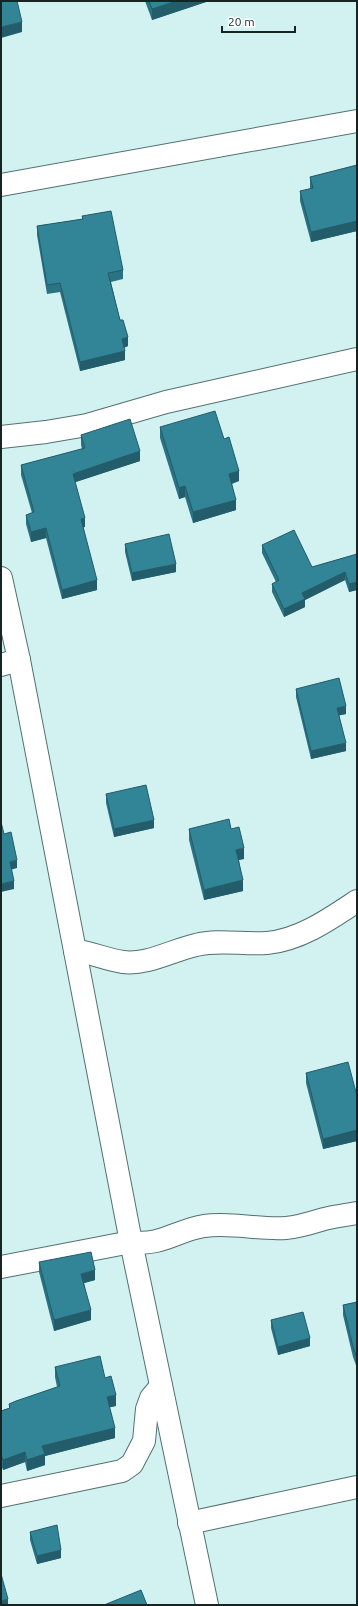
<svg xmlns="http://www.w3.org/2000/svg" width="358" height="1606" font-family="Ubuntu,sans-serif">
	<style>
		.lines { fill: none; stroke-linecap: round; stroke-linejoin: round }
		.minor-casing { stroke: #537070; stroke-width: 24 }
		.minor { stroke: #fff; stroke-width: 22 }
		.wall { fill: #2b7282 }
		.shaded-wall { fill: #235c6a }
		.building { fill: #328497; stroke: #235c6a }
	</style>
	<rect width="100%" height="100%" fill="#d2f2f2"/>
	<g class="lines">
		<!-- minor casing -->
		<g class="minor-casing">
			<g id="minor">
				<polyline points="1,185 357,121"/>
				<polyline points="1,437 46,432 87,425 166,402 357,359"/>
				<polyline points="1,578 19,660 131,1242 207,1605"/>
				<polyline points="1,665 19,660"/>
				<path d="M75,951C92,952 106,960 123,962C148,965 173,950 196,945C219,939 244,945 267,943C300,940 330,919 357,901"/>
				<path d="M1,1267L131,1242C162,1246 175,1231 204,1226C232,1222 258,1230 286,1228C299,1227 311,1223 324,1219C335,1216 346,1215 357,1213"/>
				<polyline points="1,1496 122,1471 132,1464 144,1441 147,1409 151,1398 161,1386"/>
				<polyline points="189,1523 357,1487"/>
			</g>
		</g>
		<!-- minor -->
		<use href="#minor" class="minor"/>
	</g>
	<!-- wall -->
	<g class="wall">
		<polygon points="145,1 209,1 152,20"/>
		<polygon points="357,165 357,231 311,242 300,201 300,191 310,189 310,177"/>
		<polygon points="82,216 123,270 123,279 111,282 120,320 128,346 124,348 125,360 80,371 60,292 47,294 37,235 37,226 82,219"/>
		<polygon points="160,427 224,439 239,481 232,484 236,510 193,523 185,497 179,499 160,438"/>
		<polygon points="81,435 140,461 75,482 85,527 83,527 97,590 62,599 46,538 31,542 26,524 26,515 32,513 21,475 21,465 82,449 81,445"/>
		<polygon points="125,544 176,572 132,581 125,552"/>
		<polygon points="262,545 312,567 357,554 357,590 349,592 345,580 305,600 305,607 284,617 272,592 272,584 276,582 262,553"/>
		<polygon points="296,689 346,714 339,715 346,751 311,759 296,697"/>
		<polygon points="106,794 154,828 114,837 106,803"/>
		<polygon points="189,829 231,829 244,859 239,860 243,891 204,900 189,840"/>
		<polygon points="306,1073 357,1096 357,1141 323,1149 306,1083"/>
		<polygon points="39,1262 95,1280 84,1283 91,1320 54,1331 39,1272"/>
		<polygon points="357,1302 357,1368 353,1357 343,1315 343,1305"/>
		<polygon points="271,1320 310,1346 278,1355 271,1328"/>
		<polygon points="55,1367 105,1378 116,1406 109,1407 115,1438 45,1456 45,1465 27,1471 25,1462 3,1470 1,1465 1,1411 9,1408 9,1404 57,1387 55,1377"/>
		<polygon points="357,1376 357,1390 356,1387 356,1377"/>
		<polygon points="30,1532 61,1558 37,1564 30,1540"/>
	</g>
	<!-- shaded-wall -->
	<g class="shaded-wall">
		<polygon points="177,1 209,1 152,20 152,9"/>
		<polygon points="22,22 22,32 1,38 1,27"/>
		<polygon points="357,221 357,231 311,242 311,232"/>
		<polygon points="128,337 128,346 122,348 122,339"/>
		<polygon points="125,351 125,360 80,371 80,362"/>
		<polygon points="140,451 140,461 73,483 73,474"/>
		<polygon points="239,471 239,481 229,484 229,474"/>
		<polygon points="185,486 185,497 179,499 179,488"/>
		<polygon points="236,500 236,510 193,523 193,512"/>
		<polygon points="85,518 85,527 81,528 81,519"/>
		<polygon points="46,528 46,538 31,542 31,532"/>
		<polygon points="176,564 176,572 132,581 132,573"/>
		<polygon points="345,572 345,580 305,600 305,607 284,617 284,609 302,593"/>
		<polygon points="97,580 97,590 62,599 62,590"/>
		<polygon points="357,582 357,590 349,592 349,584"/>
		<polygon points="346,706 346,714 337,716 337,708"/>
		<polygon points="346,743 346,751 311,759 311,751"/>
		<polygon points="154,820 154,828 114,837 114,829"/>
		<polygon points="244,848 244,859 236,860 236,850"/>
		<polygon points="17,860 17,868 10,870 10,862"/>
		<polygon points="243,880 243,891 204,900 204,890"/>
		<polygon points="14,881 14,889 1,892 1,884"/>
		<polygon points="357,1130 357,1141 323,1149 323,1139"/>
		<polygon points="95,1270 95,1280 81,1284 81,1274"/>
		<polygon points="91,1310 91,1320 54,1331 54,1320"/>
		<polygon points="310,1338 310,1346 278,1355 278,1347"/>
		<polygon points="116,1395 116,1406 107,1408 107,1397"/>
		<polygon points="115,1428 115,1438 45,1456 45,1465 27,1471 27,1460 42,1446"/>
		<polygon points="25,1452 25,1462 3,1470 3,1460"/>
		<polygon points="61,1550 61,1558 37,1564 37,1556"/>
		<polygon points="8,1599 8,1605 1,1605 1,1601"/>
	</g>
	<!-- building -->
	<g class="building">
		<polygon points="1,1 17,1 22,22 1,27"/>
		<polygon points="149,1 177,1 152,9"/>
		<polygon points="357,165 357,221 311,232 300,191 313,188 310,177"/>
		<polygon points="111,211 123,270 108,273 120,320 123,320 128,337 122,339 125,351 80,362 60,283 47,285 37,226 83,219 82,216"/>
		<polygon points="215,411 224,439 229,437 239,471 229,474 236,500 193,512 185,486 179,488 160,427"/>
		<polygon points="130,419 140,451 73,474 85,518 81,519 97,580 62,590 46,528 31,532 26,515 34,512 21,465 85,448 81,435"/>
		<polygon points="294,530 312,567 357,554 357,582 349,584 345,572 302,593 305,599 284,609 272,584 279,580 262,545"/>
		<polygon points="169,534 176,564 132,573 125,544"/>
		<polygon points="339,678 346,706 337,708 346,743 311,751 296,689"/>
		<polygon points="146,785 154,820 114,829 106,794"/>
		<polygon points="229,819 231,829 239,827 244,848 236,850 243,880 204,890 189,829"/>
		<polygon points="1,822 4,834 11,832 17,860 10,862 14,881 1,884"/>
		<polygon points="348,1062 357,1096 357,1130 323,1139 306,1073"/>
		<polygon points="91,1252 95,1270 81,1274 91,1310 54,1320 39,1262"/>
		<polygon points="357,1302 357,1358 353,1347 343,1305"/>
		<polygon points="303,1312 310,1338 278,1347 271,1320"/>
		<polygon points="100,1356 105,1378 111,1376 116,1395 107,1397 115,1428 42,1446 45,1454 27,1460 25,1452 3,1460 1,1455 1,1411 10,1408 9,1404 16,1401 60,1386 55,1367"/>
		<polygon points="57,1525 61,1550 37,1556 30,1532"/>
		<polygon points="1,1574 8,1599 1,1601"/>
		<polygon points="141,1590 147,1605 104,1605"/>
	</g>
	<!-- border -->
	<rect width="358" height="1606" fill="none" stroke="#182424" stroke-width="4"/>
	<!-- scale -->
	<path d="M222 26v6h73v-6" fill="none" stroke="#182424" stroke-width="2"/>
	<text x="228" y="26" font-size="12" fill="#182424" stroke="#ffffff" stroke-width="3" paint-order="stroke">20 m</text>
</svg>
